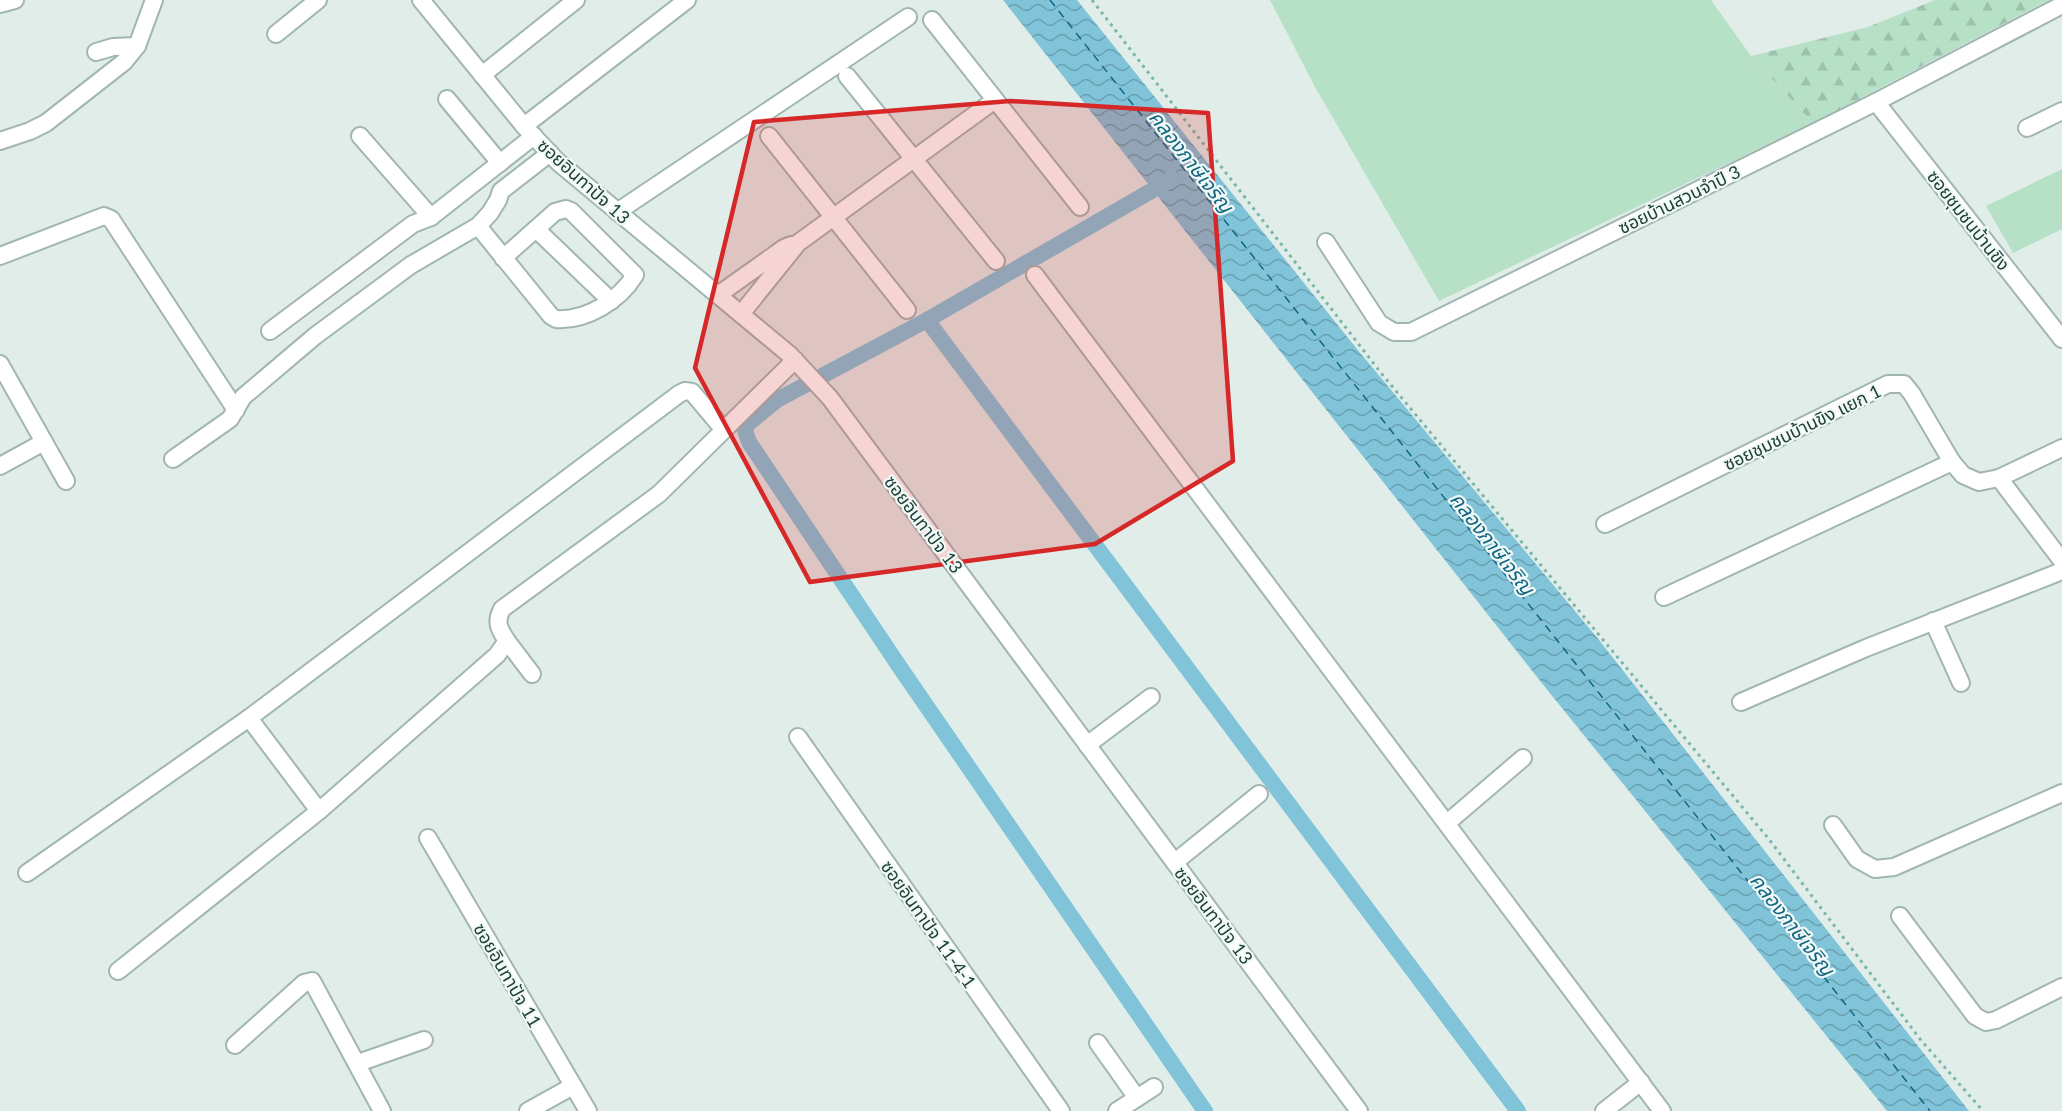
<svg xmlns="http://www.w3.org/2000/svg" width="2062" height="1111" font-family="Lato,'Noto Sans Thai',sans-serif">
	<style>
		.green { fill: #b6e1c6 }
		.forest { fill: url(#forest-firs) }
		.water { fill: url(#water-waves) }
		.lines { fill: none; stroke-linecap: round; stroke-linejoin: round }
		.canal { stroke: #81c4d9; stroke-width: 16 }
		.ferry { stroke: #116683; stroke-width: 1.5; stroke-dasharray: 8 6; stroke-linecap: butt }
		.minor-casing { stroke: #a2b6b1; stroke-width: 20 }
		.path { stroke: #7db5a8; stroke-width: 3; stroke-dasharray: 3 4.5; stroke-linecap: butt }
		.minor { stroke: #fff; stroke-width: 16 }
		.marked { fill: #d62828; fill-opacity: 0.2; stroke: #d62828; stroke-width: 4.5; stroke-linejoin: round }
		.labels { text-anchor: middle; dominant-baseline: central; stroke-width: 4.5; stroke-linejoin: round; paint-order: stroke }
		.street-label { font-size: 18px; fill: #1f403a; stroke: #f1f9f6 }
		.water-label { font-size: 20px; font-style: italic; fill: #116683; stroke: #f1f9f6 }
	</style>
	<defs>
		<pattern id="forest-firs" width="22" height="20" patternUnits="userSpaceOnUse" patternTransform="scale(1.5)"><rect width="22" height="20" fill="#b6e1c6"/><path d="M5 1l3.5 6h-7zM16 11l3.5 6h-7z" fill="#9cc2ab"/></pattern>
		<pattern id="water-waves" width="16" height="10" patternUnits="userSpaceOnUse" patternTransform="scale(1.5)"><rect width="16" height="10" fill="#81c4d9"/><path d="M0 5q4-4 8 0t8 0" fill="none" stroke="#69a1b1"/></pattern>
	</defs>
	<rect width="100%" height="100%" fill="#e0ede9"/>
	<!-- green -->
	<g class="green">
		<polygon points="1270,0 1711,0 1751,56 1813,123 1439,301 1315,87"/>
		<polygon points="2062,169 2062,229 2013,253 1986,206"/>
	</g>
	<!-- forest -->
	<polygon class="forest" points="1935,0 2049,0 1813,123 1751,56 1868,27"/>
	<!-- water -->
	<polygon class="water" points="1003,0 1077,0 1357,349 1599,640 1969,1111 1887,1111 1541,682"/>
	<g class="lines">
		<!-- canal -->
		<g class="canal">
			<polyline points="1172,179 927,320 777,400 744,427 749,442 899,666 1205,1111"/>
			<polyline points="927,320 1518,1111"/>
		</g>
		<!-- ferry -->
		<polyline class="ferry" points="1050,0 1930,1111"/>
		<!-- minor casing -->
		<g class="minor-casing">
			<g id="minor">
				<polyline points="421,0 524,126 558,162 790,355 830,398 1359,1111"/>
				<polyline points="0,4 15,0"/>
				<polyline points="932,20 1080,207"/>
				<polyline points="276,34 318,0"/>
				<polyline points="96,52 113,47 137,46"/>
				<polyline points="482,75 576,0"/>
				<polyline points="847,76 996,261"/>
				<polyline points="447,99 500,163"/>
				<polyline points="1876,102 2062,339"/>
				<polyline points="524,126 687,0"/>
				<polyline points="2027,128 2062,111"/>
				<polyline points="360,136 431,217"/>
				<polyline points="769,136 907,310"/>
				<polyline points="0,141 30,131 46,123 124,62 137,46 154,0"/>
				<polyline points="617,212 908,17"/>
				<path d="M478,226L551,316L556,319C586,321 619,301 635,275L571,211L566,209L555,212L503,258"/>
				<polyline points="536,229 611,301"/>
				<polyline points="1326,242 1379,323 1394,332 1411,332 1876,102 2062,5"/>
				<polyline points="0,256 104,216 111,219 236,410"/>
				<polyline points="1035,275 1662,1111"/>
				<polyline points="718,295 784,248 791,245"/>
				<polyline points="741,314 798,243 995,100"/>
				<polyline points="270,331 413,224 431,217 534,136"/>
				<polyline points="0,364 66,481"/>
				<polyline points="173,459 230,419 243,397 315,336 411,265 478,226 490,213 498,200 501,191 550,153"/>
				<polyline points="0,466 44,442"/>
				<polyline points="1999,478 2062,561"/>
				<polyline points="1605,524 1888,384 1904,384 1912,394 1952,462 1963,475 1979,482 1999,478 2062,448"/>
				<polyline points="1664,597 1952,462"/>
				<polyline points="1933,621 1961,683"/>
				<polyline points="507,641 532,674"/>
				<polyline points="1741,702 1866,648 2062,571"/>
				<polyline points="798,737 1061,1111"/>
				<polyline points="1087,745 1151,697"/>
				<polyline points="319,811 249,718 679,394 685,391 692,392 724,430"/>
				<polyline points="1447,823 1523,758"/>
				<polyline points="1833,825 1857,859 1875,869 1894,867 2062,793"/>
				<polyline points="428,838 588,1111"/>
				<polyline points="1175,862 1259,794"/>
				<polyline points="27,873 249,718"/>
				<polyline points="1900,916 1975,1016 1986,1022 1996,1020 2062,987"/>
				<path d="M118,971L319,811L497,655L507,641C499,629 495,622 502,609L659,494L795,360"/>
				<polyline points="1098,1043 1137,1098"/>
				<polyline points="235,1045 304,983 312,981 382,1111"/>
				<polyline points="358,1063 424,1040"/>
				<polyline points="528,1111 573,1086"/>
				<polyline points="1117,1111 1154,1087"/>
				<polyline points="1604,1111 1641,1082"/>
			</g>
		</g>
		<!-- path -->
		<polyline class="path" points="1092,0 1381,373 1768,838 1920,1039 1983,1111"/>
		<!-- minor -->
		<use href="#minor" class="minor"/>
	</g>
	<!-- marked area -->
	<path class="marked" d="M1010,101L1208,113L1233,461L1095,544L810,582L695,368L754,122Z"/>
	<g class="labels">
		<!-- street labels -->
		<g class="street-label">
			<text transform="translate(584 181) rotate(42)">ซอยอินทาปัจ 13</text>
			<text transform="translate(1679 199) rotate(-26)">ซอยบ้านสวนจำปี 3</text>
			<text transform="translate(1969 220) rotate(52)">ซอยชุมชนบ้านขิง</text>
			<text transform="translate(1802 427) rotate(-26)">ซอยชุมชนบ้านขิง แยก 1</text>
			<text transform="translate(924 524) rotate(53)">ซอยอินทาปัจ 13</text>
			<text transform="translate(1214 915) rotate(53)">ซอยอินทาปัจ 13</text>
			<text transform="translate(929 924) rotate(55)">ซอยอินทาปัจ 11-4-1</text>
			<text transform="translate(508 975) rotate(60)">ซอยอินทาปัจ 11</text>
		</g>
		<!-- water labels -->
		<g class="water-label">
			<text transform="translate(1192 161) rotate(52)">คลองภาษีเจริญ</text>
			<text transform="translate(1493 543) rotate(52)">คลองภาษีเจริญ</text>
			<text transform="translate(1793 924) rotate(52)">คลองภาษีเจริญ</text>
		</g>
	</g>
</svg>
